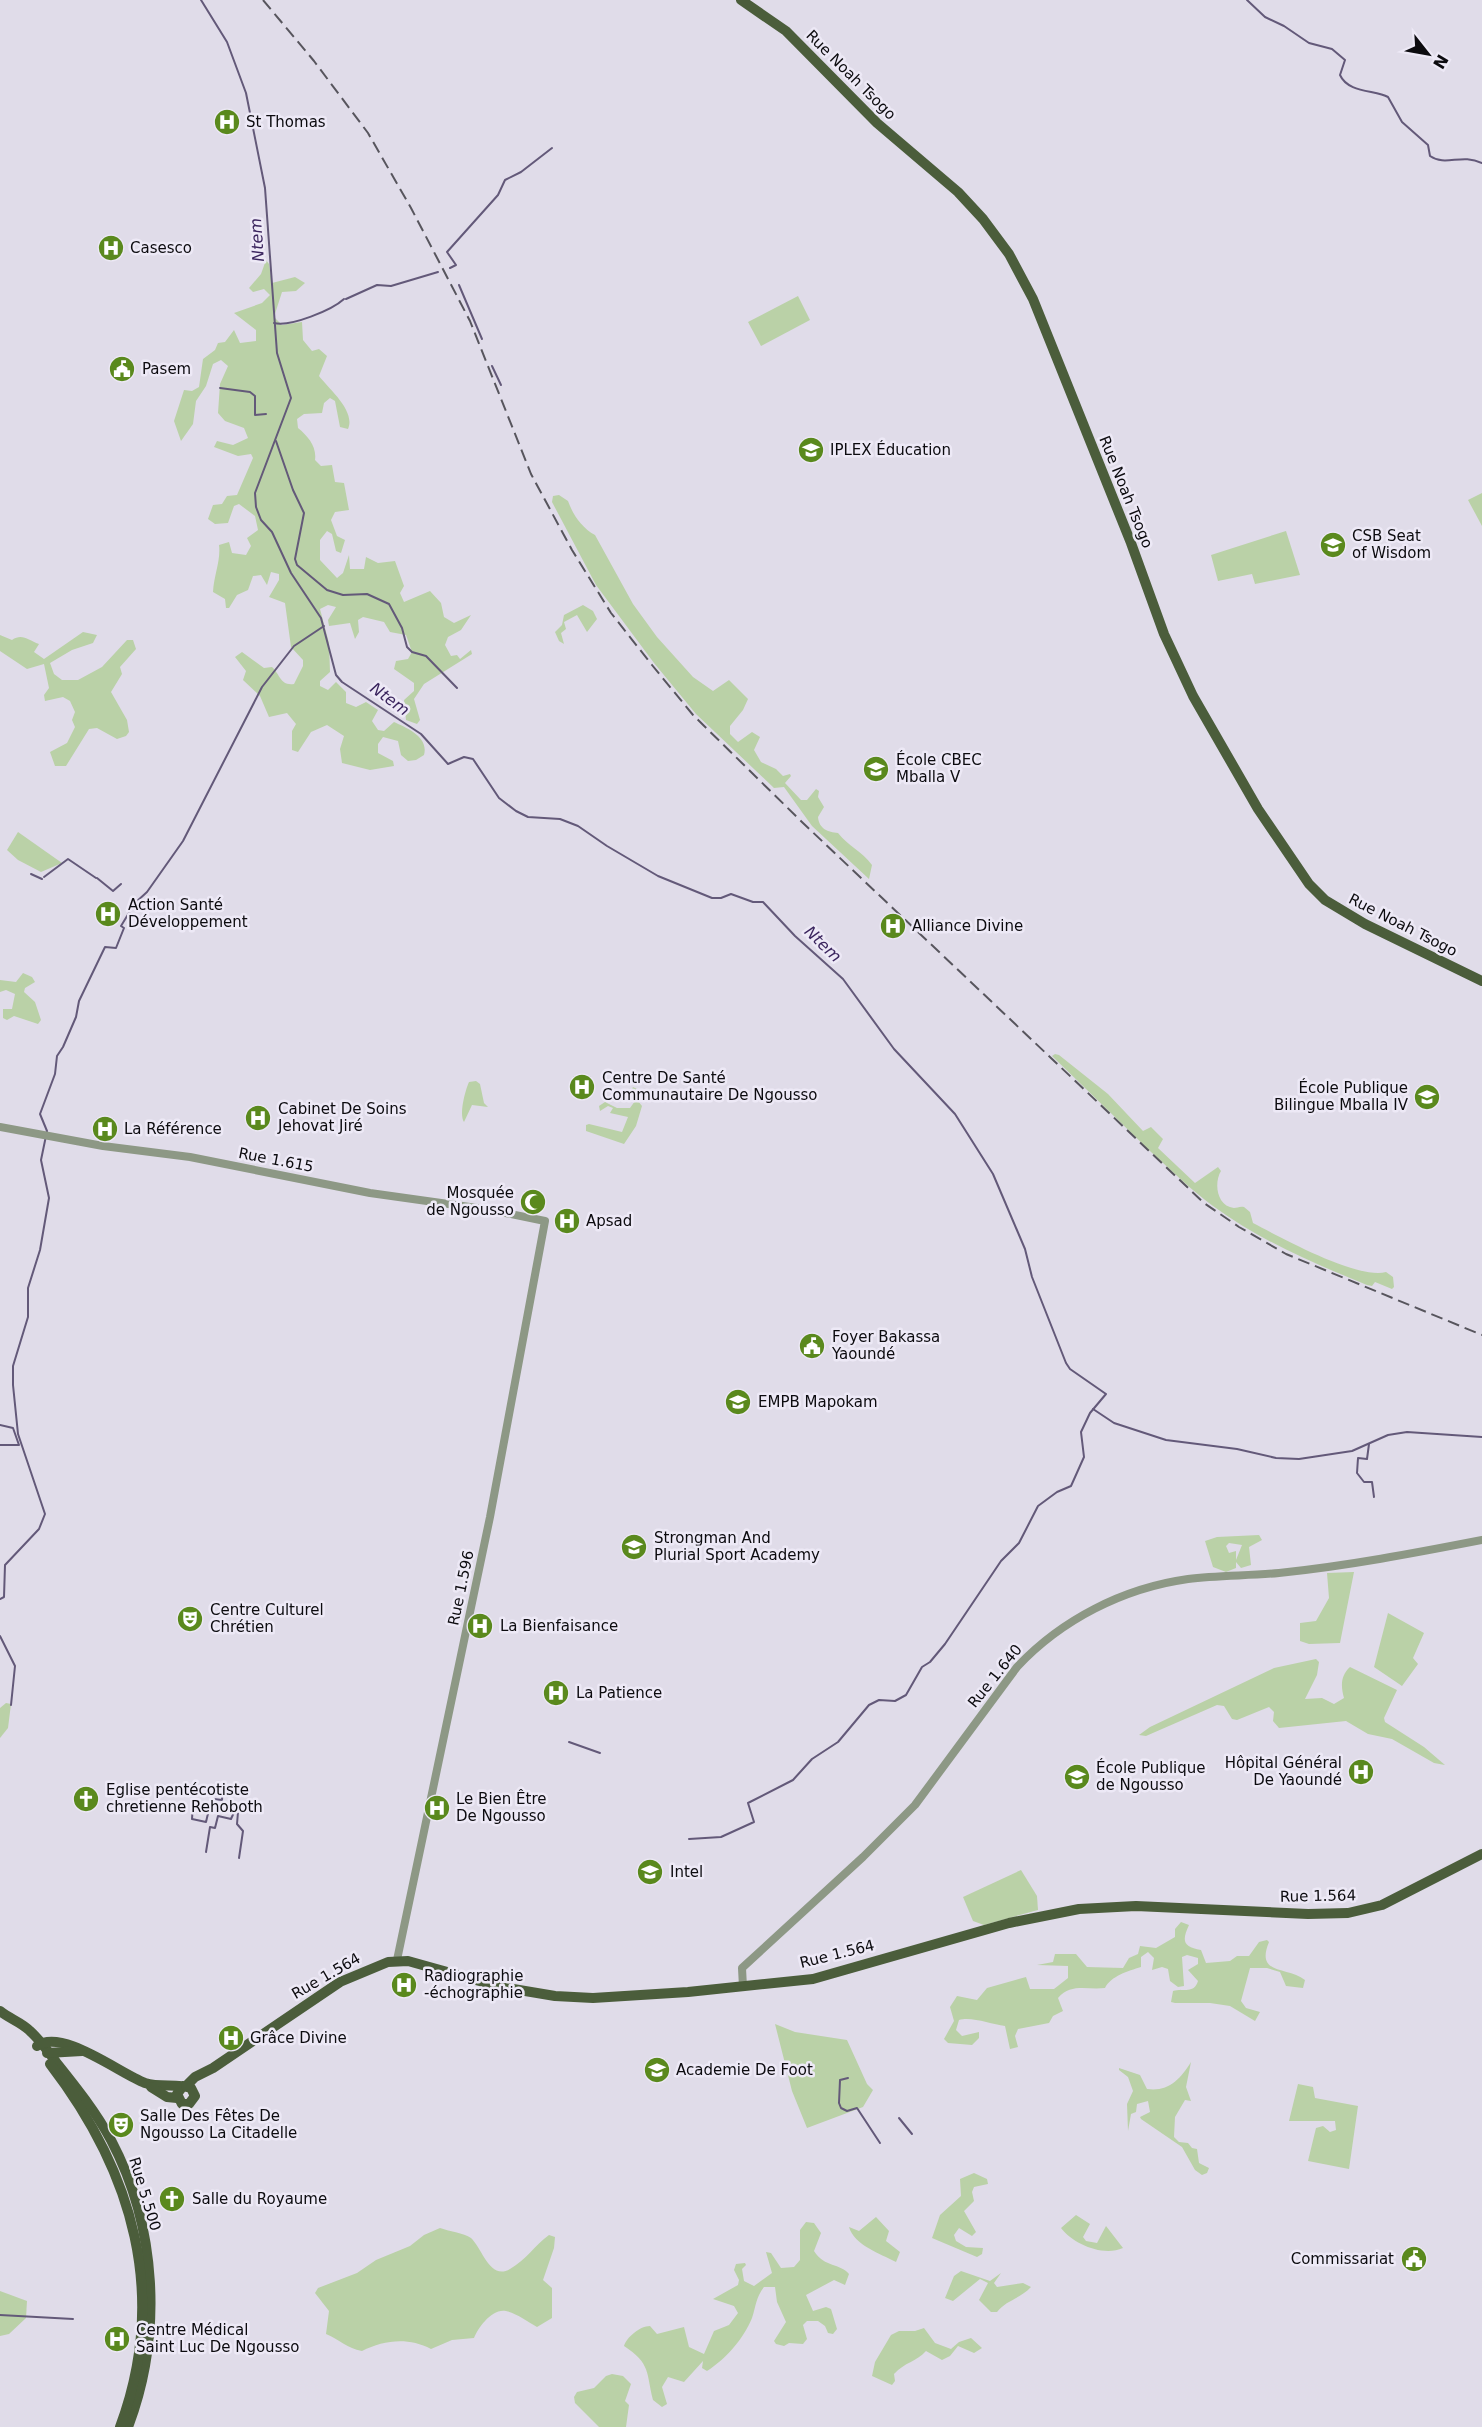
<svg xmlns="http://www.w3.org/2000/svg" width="1482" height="2427" font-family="'DejaVu Sans',sans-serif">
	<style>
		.green { fill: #bad1a7; fill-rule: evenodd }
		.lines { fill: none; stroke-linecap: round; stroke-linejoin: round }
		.stream { stroke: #635979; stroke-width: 2 }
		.minor { stroke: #8d9885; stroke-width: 8 }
		.major { stroke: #4b5d3b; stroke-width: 10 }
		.rail { stroke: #57555d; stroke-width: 2; stroke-dasharray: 12 6; stroke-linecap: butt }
		.labels { text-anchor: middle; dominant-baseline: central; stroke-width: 5; stroke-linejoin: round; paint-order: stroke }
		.street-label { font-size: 15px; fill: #0c0b0f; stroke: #ede9f6 }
		.poi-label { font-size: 15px; fill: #0c0b0f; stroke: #ede9f6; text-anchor: start }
		.water-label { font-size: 16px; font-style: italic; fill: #3b255e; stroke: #ede9f6 }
	</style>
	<rect width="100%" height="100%" fill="#e0dce9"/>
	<!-- green -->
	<g class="green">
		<path d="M266,260L269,264L272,283L295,277L305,283L296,291L282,292L274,317L282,325L302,322L303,340L312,351L319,349L327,356L319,376C329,389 356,411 348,429L340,427L335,401L330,398L324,403L322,413L304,414L297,419L298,428C308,436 317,447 315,460L321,466L332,465L335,482L344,483L349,510L335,512L331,520L337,536L345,540L341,553L336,551L332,534L327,531L320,540V560L337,578L343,573L349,555L350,569H364L366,557L378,563L395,561L404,586L400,593L404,602L430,591L441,603L444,617L454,623L471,615L461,630L448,637L445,645L451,656L457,655L460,659L471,650L472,654L424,684L414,699L420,720L417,724L406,720L404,700L414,691V683L394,669L396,661L408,659L412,652L406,635L390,632L384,622L363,617L358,620L359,632L355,639L350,623L329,626L328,620L336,607L328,605L320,609L329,643L330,672L320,681V686L328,690L336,682L346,692V703L356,707L366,702L378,710L372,721L378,730L384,731L394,722C407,728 429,737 424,755L416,760L408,761L401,755L398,741L383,737L378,744V753L393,761L394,766L370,770L342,763L340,749L344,736L327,725L311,732L298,752L292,750V731L296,724L287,713L269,717L260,696L243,680L246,671L235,657L242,652L264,668L272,667C280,674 280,686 294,684L303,666V660L291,647L285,603L269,597L279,580V574L271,572L267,585L261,575L253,576L248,590L237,595L229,608H226L225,599L213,592C214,575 221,560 219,545L229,542L232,553L246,555L251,546L247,538L258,530L255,516L239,504L234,506L228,523L215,524L208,519L213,505L222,504L227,496L237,495L253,458L251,454L238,456L214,447L217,441L233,445L248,438L244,428L225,421L218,413L220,384L228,366L221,360L213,364L206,386L196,401L193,424L181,441L174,421L184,390L192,391L199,387L203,359L215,350L218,343L225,342L234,330L240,343L256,341V330L234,313L262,303L270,295L264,289L253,292L249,288L261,274Z"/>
		<polygon points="798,296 810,320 761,346 748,322"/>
		<polygon points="1482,493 1482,526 1468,500"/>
		<path d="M559,495L568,501C573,515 582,528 595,535L633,604L657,637L693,677L713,691L729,680L748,699L743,710L730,726V734L738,742L752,732L760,737L754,750L761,762L776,769L783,776L790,774L791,776L785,783L801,800H807L816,789L819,791L818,797L824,807L818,817C819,829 828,832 838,833C848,846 862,851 872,865L869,879L812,826L784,787L774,788L696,714L654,663L596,585L552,502L553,496Z"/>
		<polygon points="1286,531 1300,575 1255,584 1252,574 1218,581 1211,555"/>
		<polygon points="583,605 593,611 597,619 587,632 577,615 564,622 566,629 561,633 564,644 559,641 555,632 562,625 564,615"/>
		<path d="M83,632L97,635L93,643L72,650L50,663L54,674L62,680H78L102,667L127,640H133L136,649L120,667L122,674L111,692L127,720L129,732L126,736L117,739L97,728L89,729L66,766H55L50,752L67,743L75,727L72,720L75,712L70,701L63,697L45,701L44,695L49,688L44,664L27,669L0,651V635L12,640C22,633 28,640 39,644L34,652L44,659Z"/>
		<polygon points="18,832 62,863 41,872 18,860 7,850"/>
		<polygon points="23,973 32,977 35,982 25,988 24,992 35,1002 41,1020 38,1024 14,1016 7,1020 3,1018 3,1009 12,1009 15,994 6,990 0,992 0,980 16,982"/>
		<path d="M1055,1054L1059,1055L1108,1094L1143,1131L1151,1127L1163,1139L1158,1148L1195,1183L1218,1167L1221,1171C1214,1182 1216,1206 1234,1208C1237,1208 1240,1206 1244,1207L1250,1212L1253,1223C1280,1237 1358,1280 1386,1272L1393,1277L1394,1287L1392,1289L1375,1282L1372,1286L1367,1285C1313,1263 1261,1241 1213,1206C1191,1190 1171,1170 1151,1152C1118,1120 1085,1088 1052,1056Z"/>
		<path d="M476,1081L480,1084L484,1103L488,1107L472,1105L464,1122C459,1114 465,1091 469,1082Z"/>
		<polygon points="633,1087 641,1091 638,1101 642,1106 636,1126 624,1144 586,1131 586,1125 589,1124 622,1132 628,1117 610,1113 613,1108 608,1106 600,1111 599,1106 605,1102 617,1108 630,1108 635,1101 629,1094"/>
		<path d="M1259,1535L1262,1540L1249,1547L1251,1565L1241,1568L1236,1562V1568L1226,1572L1213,1567L1205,1541L1217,1537ZM1229,1543L1242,1545L1236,1560V1551L1229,1553L1226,1546Z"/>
		<polygon points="1354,1572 1340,1643 1309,1644 1300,1641 1300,1623 1316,1621 1329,1598 1327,1573"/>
		<polygon points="1388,1613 1424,1633 1413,1658 1418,1664 1402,1686 1374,1667"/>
		<path d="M1316,1659L1319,1662L1317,1675L1305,1699L1322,1698L1334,1704L1344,1698C1341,1687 1340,1676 1350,1667L1397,1690L1384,1718L1385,1722L1424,1747L1445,1765L1434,1763L1392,1739L1368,1734L1346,1721L1279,1728L1273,1721L1274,1712L1269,1707L1237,1720L1232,1719L1224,1706L1217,1705L1146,1736L1139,1735L1150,1727L1274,1668Z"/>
		<polygon points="6,1703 11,1704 8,1728 0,1738 0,1708"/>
		<polygon points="1021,1870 1037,1896 1038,1910 984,1925 973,1921 963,1897"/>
		<path d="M1181,1922L1189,1925C1181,1942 1184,1947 1201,1950L1206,1963L1230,1961L1237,1956H1249L1259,1942L1267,1940L1269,1942C1255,1976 1288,1966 1305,1980L1303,1988L1286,1986L1280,1972L1267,1968H1250L1241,2001L1246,2008L1260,2012L1255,2021L1230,2006L1210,2003H1175L1171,2002L1173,1991C1184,1988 1194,1994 1198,1981L1188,1970L1198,1964V1958L1187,1955L1182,1957L1184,1986L1178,1987L1170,1981L1168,1969L1162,1967L1152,1970L1154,1958L1148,1952L1141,1957V1967C1128,1971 1111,1976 1105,1988C1086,1990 1071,1983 1058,1998L1063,2011L1053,2016L1049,2023L1018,2029L1015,2036L1018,2047L1010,2049L1005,2026C991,2024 971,2016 959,2020L956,2030L962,2036L979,2032V2038L972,2045L948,2043L944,2039L954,2021L950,2007L957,1996L977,2000L987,1988L1026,1977L1030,1989H1054L1068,1978V1966L1037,1965L1053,1962L1055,1954H1076L1087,1967L1123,1968L1129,1958L1138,1954L1140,1946L1156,1948L1175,1937V1929Z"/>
		<polygon points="775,2024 795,2032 847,2040 867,2084 873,2090 863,2107 807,2128 792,2091"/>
		<path d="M1191,2062L1186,2087L1191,2101L1185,2100L1175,2117L1174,2137L1179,2142L1188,2143L1192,2148L1197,2149L1199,2163L1209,2168L1207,2173L1202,2175L1195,2170L1182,2147L1141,2119L1140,2117L1150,2112L1148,2101L1137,2104L1136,2112L1131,2114L1128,2131L1127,2104L1133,2091L1128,2077L1119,2070V2068L1140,2075L1147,2089C1168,2092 1180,2080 1191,2062Z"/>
		<polygon points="1298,2084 1313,2087 1315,2098 1358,2106 1349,2169 1308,2161 1316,2128 1323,2126 1330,2132 1336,2130 1335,2121 1289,2121"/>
		<polygon points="974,2173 987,2179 988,2184 974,2187 972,2192 974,2201 964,2211 976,2232 972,2236 959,2228 954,2235 956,2241 966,2247 983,2248 982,2254 977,2257 932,2238 940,2215 961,2196 960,2179"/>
		<path d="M1076,2215L1090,2224L1083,2237L1086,2241L1097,2243L1106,2226L1123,2248C1103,2257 1073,2244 1061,2228Z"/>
		<path d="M876,2217L889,2231L886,2241L900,2252L896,2262C881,2254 854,2245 849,2227L859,2231Z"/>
		<path d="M806,2222L814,2223L821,2233L814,2251C825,2268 840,2263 849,2274L845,2285L834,2280L806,2295L813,2311L826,2307L831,2309L837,2329L833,2334L828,2333L825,2326L818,2321H807L803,2325L807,2339L803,2344L789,2343L784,2346L776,2344L774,2341L786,2322L777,2302L775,2287H764C756,2297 756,2306 752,2318C744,2338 726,2359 707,2371L702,2368L703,2361L684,2382L668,2377L662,2387L667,2404L662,2407L653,2400C646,2372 651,2364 624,2346C627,2337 640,2326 650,2326L657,2334L684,2327L689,2347L704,2354L714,2331L729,2325L738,2313L734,2306L713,2299L738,2285L739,2280L734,2270L736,2264L745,2263L746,2265L742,2269L744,2281L754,2286L772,2273L766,2252L771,2253L781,2268L794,2267L800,2260V2230Z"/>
		<path d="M440,2228C448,2231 464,2233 471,2238C482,2248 490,2281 510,2269C526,2260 535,2245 549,2235L555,2237L554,2248L543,2280L552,2288V2318L537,2327C528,2322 516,2313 506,2311C492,2308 478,2328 474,2338L452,2340L431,2349C408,2337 384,2340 362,2351C347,2348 340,2340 326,2334L329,2311L315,2293L318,2288L357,2273L376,2260L410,2246L424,2235Z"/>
		<path d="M961,2271L990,2281L1001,2273L994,2283L997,2287L1023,2283L1031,2287C1020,2299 1006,2300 997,2312H991L979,2300L988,2283L980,2279L953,2301L945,2298L954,2276Z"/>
		<polygon points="0,2291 27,2301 26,2318 9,2334 0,2336"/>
		<path d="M924,2328L935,2343L951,2349L959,2342L971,2338L982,2348L974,2353L958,2346L950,2356L942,2360L926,2351C916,2362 905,2362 894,2374L895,2381L892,2385L872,2376L875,2362L891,2335L899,2331H915Z"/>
		<polygon points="612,2374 623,2376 631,2384 625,2401 629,2405 626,2427 599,2427 575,2403 574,2397 577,2392 594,2388 606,2376"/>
	</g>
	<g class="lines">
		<!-- stream -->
		<g class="stream">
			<polyline points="201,0 227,42 246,93 265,188 277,353 291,398 255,493 256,507 261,520 272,532 291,573 321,618 336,675 342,682 421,734 448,764 464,757 473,759 499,798 516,811 528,817 560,819 578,826 607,846 658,876 712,898 721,898 731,894 753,902 763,902 795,936 843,979 894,1049 955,1114 993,1174 1025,1249 1032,1277 1066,1363 1070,1369 1106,1394 1090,1413 1081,1432 1084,1457 1071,1486 1057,1492 1038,1506 1019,1543 1001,1561 945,1644 930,1662 922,1667 906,1695 895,1701 879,1700 869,1705 838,1742 812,1759 793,1780 748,1803 754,1822 721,1837 689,1839"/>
			<path d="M1247,0L1265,17L1284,26L1309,43L1332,49L1345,60L1340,75C1348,93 1375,90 1388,97L1402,122L1428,145L1430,156C1446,167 1461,153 1482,163"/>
			<polyline points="450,268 456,265 447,252 498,195 505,180 521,172 552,148"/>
			<polyline points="459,285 482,339"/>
			<polyline points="346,299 377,285 391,286 438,272"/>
			<path d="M274,323C291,327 332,310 344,299"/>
			<polyline points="492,366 501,385"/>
			<polyline points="220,388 250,392 255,396 255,415 266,414"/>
			<polyline points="276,441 293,490 304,513 295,559 297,565 327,590 343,595 367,594 389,604 402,628 407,647 412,652 426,656 457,688"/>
			<polyline points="31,874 42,879"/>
			<polyline points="44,877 68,859 96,878"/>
			<polyline points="97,878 113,891 121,884"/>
			<polyline points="1093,1409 1114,1423 1166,1440 1237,1449 1276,1458 1299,1459 1352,1451 1388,1435 1407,1432 1482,1437"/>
			<polyline points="0,1425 13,1428 19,1445 0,1445"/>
			<polyline points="1369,1444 1367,1459 1358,1458 1357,1473 1364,1482 1372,1482 1374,1497"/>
			<polyline points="0,1599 4,1597 5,1565 39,1529 45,1514 18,1434 13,1385 13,1366 28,1317 28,1288 40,1250 49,1198 41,1160 47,1131 40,1114 55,1074 57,1056 63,1047 76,1017 79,1001 105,947 116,948 124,928 121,926 135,903 147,892 183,841 262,687 294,646 324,626"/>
			<polyline points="0,1636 15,1666 11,1705"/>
			<polyline points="569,1742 600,1753"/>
			<polyline points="214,1799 222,1800 223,1783"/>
			<polyline points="193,1803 192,1819 206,1822 210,1805"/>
			<polyline points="206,1852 210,1827 215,1828 218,1816 231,1819 235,1810 238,1812 237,1824 243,1831 239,1858"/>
			<polyline points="848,2078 840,2080 839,2103 841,2108 847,2111 857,2108 880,2143"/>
			<polyline points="899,2118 912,2134"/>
			<polyline points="0,2315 73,2319"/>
		</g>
		<!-- minor -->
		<g class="minor">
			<polyline points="0,1127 103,1146 190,1157 370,1193 491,1210 545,1221 490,1517 397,1960"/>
			<path d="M743,1987L742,1968L863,1857L915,1805L1017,1667C1061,1620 1123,1588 1188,1579C1218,1575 1249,1576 1279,1573C1347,1566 1415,1553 1482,1540"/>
		</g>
		<!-- major -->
		<g class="major">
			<polyline points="741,0 786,31 877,123 958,192 983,219 1009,254 1033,299 1131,543 1164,634 1193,696 1258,809 1309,884 1325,900 1365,924 1482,981"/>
			<path d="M0,2011C10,2019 21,2022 30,2031C40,2040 48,2051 56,2062C76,2087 96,2112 111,2140C157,2227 163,2335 128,2427"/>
			<path d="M37,2046C62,2028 119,2073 145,2083C160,2088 177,2083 191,2088L195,2096L189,2104H182L177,2094L183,2086"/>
			<polyline points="47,2053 82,2051"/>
			<path d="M50,2064C133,2172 169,2295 120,2427"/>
			<polyline points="186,2086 195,2077 213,2068 340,1982 388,1962 408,1961 501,1987 555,1996 593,1998 688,1992 813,1979 1009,1923 1079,1909 1136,1906 1308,1914 1348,1913 1382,1905 1482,1854"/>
			<polyline points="151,2087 167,2097 177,2098"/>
		</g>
		<!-- rail -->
		<polyline class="rail" points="263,0 314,61 368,133 411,208 470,321 531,474 572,550 611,613 652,665 693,715 803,823 1204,1203 1239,1227 1286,1254 1482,1335"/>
	</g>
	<!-- icons -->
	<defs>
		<g id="hospital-disc" transform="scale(1.35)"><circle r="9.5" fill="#5a891d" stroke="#ede9f6"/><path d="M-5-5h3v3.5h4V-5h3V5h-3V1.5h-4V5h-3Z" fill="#fff"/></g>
		<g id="civic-disc" transform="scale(1.35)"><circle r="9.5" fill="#5a891d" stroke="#ede9f6"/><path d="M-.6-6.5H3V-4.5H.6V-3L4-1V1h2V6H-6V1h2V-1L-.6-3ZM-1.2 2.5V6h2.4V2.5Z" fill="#fff"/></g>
		<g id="school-disc" transform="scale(1.35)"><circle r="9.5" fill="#5a891d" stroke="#ede9f6"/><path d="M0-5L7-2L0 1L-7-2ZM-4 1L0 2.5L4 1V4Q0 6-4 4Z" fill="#fff"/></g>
		<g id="mosque-disc" transform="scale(1.35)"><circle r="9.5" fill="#5a891d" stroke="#ede9f6"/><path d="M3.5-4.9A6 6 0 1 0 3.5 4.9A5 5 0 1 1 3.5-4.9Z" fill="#fff"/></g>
		<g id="university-disc" transform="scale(1.35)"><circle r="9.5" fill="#5a891d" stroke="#ede9f6"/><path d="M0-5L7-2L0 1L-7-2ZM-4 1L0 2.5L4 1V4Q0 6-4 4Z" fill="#fff"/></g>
		<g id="theatre-disc" transform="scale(1.35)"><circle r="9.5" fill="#5a891d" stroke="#ede9f6"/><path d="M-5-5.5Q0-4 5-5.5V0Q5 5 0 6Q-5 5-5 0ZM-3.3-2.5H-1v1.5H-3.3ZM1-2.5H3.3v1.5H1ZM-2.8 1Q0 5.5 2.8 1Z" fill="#fff"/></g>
		<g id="church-disc" transform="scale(1.35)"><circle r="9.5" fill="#5a891d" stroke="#ede9f6"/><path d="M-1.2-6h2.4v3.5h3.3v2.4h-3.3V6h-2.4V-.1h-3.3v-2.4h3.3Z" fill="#fff"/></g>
	</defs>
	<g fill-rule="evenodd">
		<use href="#hospital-disc" x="227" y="122"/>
		<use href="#hospital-disc" x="111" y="248"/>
		<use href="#civic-disc" x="122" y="369"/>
		<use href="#school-disc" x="811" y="450"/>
		<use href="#school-disc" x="1333" y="545"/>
		<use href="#school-disc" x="876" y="769"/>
		<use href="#hospital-disc" x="108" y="914"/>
		<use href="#hospital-disc" x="893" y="926"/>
		<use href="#hospital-disc" x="582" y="1087"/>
		<use href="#school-disc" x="1427" y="1097"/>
		<use href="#hospital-disc" x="258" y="1118"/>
		<use href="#hospital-disc" x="105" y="1129"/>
		<use href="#mosque-disc" x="533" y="1202"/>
		<use href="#hospital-disc" x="567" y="1221"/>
		<use href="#civic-disc" x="812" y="1346"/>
		<use href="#school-disc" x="738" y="1402"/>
		<use href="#university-disc" x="634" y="1547"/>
		<use href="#theatre-disc" x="190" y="1619"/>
		<use href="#hospital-disc" x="480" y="1626"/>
		<use href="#hospital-disc" x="556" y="1693"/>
		<use href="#hospital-disc" x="1361" y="1772"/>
		<use href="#school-disc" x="1077" y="1777"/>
		<use href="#church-disc" x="86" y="1799"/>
		<use href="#hospital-disc" x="437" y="1808"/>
		<use href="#university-disc" x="650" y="1872"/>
		<use href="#hospital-disc" x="404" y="1985"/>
		<use href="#hospital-disc" x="231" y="2038"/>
		<use href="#university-disc" x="657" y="2070"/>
		<use href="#theatre-disc" x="121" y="2125"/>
		<use href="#church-disc" x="172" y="2199"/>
		<use href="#civic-disc" x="1414" y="2259"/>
		<use href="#hospital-disc" x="117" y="2339"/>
	</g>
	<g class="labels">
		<!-- street labels -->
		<g class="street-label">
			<text transform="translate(851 75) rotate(45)">Rue Noah Tsogo</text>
			<text transform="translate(1126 492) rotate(68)">Rue Noah Tsogo</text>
			<text transform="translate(1403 925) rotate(27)">Rue Noah Tsogo</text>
			<text transform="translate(276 1160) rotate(11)">Rue 1.615</text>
			<text transform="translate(461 1588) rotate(-78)">Rue 1.596</text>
			<text transform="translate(995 1676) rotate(-51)">Rue 1.640</text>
			<text transform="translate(1318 1896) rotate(-1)">Rue 1.564</text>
			<text transform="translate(837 1954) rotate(-14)">Rue 1.564</text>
			<text transform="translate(326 1976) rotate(-30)">Rue 1.564</text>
			<text transform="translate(145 2194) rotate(73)">Rue 5.500</text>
		</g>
		<!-- poi labels -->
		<g class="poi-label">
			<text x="246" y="122">St Thomas</text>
			<text x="130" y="248">Casesco</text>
			<text x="142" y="369">Pasem</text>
			<text x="830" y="450">IPLEX Éducation</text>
			<text x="1352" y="536">CSB Seat<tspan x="1352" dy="17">of Wisdom</tspan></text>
			<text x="896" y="760">École CBEC<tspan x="896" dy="17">Mballa V</tspan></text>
			<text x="128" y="905">Action Santé<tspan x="128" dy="17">Développement</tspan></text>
			<text x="912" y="926">Alliance Divine</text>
			<text x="602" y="1078">Centre De Santé<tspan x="602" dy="17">Communautaire De Ngousso</tspan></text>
			<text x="1408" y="1088" text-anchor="end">École Publique<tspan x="1408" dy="17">Bilingue Mballa IV</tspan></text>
			<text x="278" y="1109">Cabinet De Soins<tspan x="278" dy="17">Jehovat Jiré</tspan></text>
			<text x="124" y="1129">La Référence</text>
			<text x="514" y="1193" text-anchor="end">Mosquée<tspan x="514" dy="17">de Ngousso</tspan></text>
			<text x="586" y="1221">Apsad</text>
			<text x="832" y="1337">Foyer Bakassa<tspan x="832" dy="17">Yaoundé</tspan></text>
			<text x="758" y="1402">EMPB Mapokam</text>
			<text x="654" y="1538">Strongman And<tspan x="654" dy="17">Plurial Sport Academy</tspan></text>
			<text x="210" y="1610">Centre Culturel<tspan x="210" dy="17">Chrétien</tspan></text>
			<text x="500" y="1626">La Bienfaisance</text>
			<text x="576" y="1693">La Patience</text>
			<text x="1342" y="1763" text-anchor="end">Hôpital Général<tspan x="1342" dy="17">De Yaoundé</tspan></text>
			<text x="1096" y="1768">École Publique<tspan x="1096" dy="17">de Ngousso</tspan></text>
			<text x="106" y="1790">Eglise pentécotiste<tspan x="106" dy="17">chretienne Rehoboth</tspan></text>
			<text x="456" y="1799">Le Bien Être<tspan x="456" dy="17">De Ngousso</tspan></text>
			<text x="670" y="1872">Intel</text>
			<text x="424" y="1976">Radiographie<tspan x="424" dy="17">-échographie</tspan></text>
			<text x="250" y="2038">Grâce Divine</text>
			<text x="676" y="2070">Academie De Foot</text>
			<text x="140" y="2116">Salle Des Fêtes De<tspan x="140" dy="17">Ngousso La Citadelle</tspan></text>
			<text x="192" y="2199">Salle du Royaume</text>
			<text x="1394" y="2259" text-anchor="end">Commissariat</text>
			<text x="136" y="2330">Centre Médical<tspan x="136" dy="17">Saint Luc De Ngousso</tspan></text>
		</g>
		<!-- water labels -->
		<g class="water-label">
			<text transform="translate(257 240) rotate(-94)">Ntem</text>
			<text transform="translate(390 699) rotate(36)">Ntem</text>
			<text transform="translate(823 944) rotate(44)">Ntem</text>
		</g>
	</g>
	<!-- north arrow -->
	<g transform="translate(1428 54) rotate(121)" stroke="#ede9f6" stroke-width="4.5" paint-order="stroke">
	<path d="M0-4.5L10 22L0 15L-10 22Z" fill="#0c0b0f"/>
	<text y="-9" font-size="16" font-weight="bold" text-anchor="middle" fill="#0c0b0f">N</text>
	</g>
</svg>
